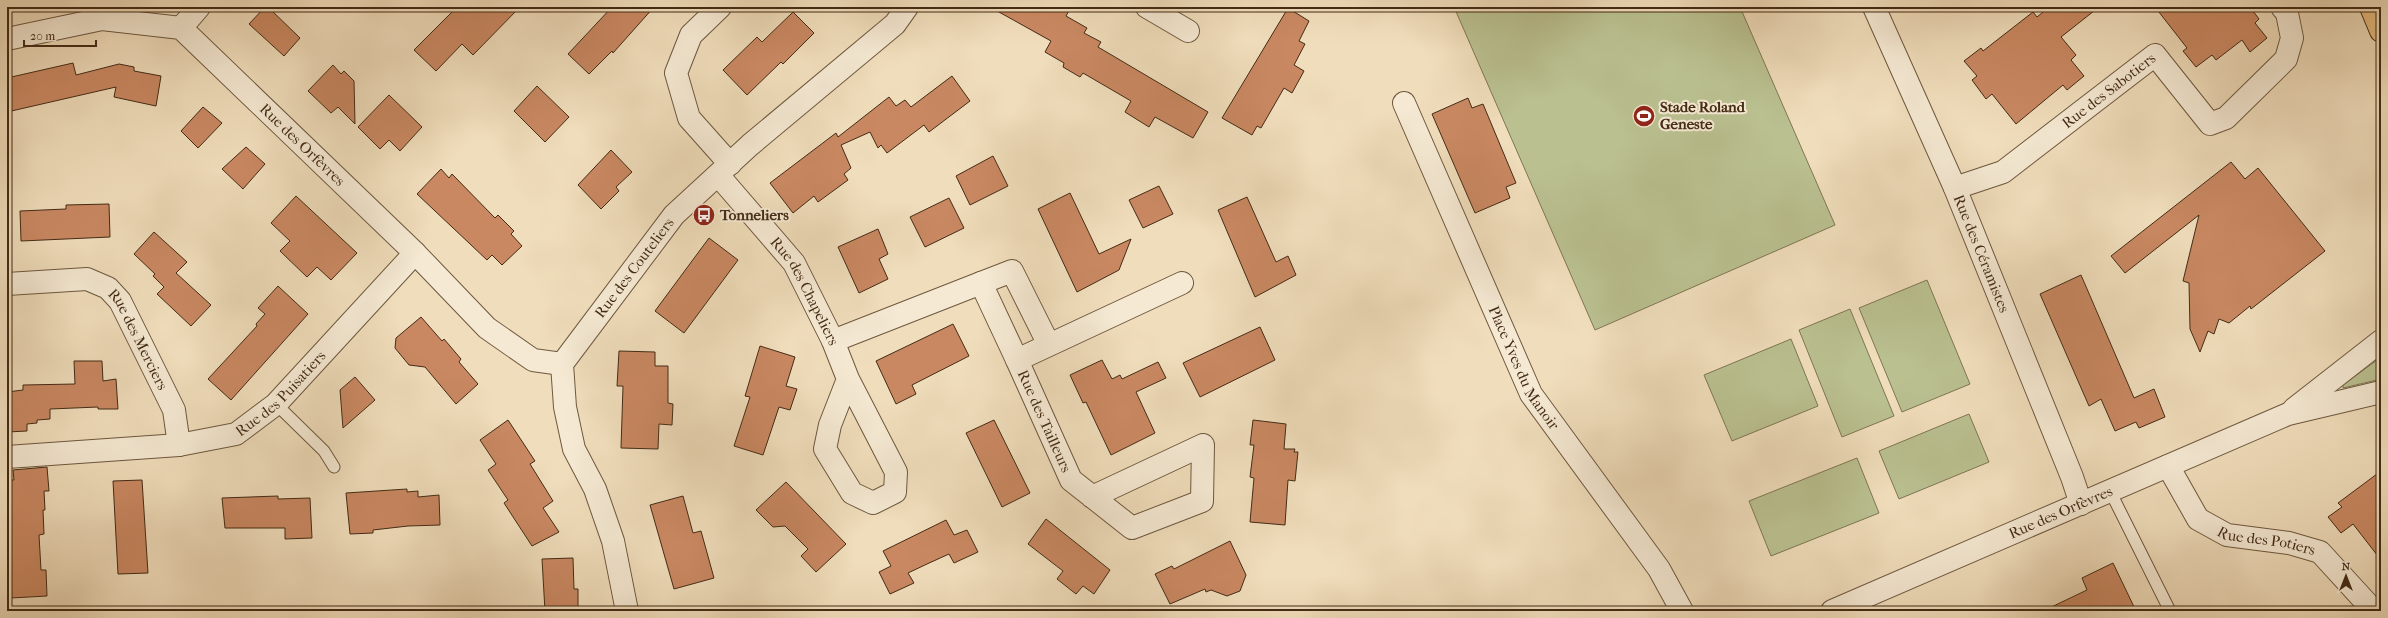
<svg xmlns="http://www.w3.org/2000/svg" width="2388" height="618" font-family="'IM FELL French Canon',serif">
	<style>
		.green { fill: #bac090; stroke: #7e7652 }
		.building { fill: #c98862; stroke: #432b15 }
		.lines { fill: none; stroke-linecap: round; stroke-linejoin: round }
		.service-casing { stroke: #6e583e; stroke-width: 13 }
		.minor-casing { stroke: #6e583e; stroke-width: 24 }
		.tertiary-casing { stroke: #6e583e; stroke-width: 24 }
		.primary-casing { stroke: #432b15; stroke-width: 24 }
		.service { stroke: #f5e9d3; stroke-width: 11 }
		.minor { stroke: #f5e9d3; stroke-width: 22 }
		.tertiary { stroke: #f5e9d3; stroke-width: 22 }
		.primary { stroke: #e8be7e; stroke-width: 22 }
		.labels { text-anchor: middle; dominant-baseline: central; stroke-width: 4; stroke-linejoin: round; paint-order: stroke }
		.street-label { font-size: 15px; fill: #432b15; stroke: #f5e9d3 }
		.poi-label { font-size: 15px; font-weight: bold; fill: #432b15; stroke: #f5e9d3; text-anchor: start }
	</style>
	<rect width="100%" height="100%" fill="#f0ddbb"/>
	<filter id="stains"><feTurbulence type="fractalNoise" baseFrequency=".005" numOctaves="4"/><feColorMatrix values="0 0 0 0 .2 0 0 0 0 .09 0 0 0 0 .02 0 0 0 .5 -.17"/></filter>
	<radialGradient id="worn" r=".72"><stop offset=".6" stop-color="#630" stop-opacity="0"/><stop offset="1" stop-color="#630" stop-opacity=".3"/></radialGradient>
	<!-- green -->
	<g class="green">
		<polygon points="1454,7 1740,7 1835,225 1595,330"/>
		<polygon points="1927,280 1970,384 1902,412 1859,308"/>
		<polygon points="1850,309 1894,416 1842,437 1799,330"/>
		<polygon points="1791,339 1818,406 1732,441 1704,375"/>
		<polygon points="2381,357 2381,379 2343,388 2343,385"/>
		<polygon points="1969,414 1989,462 1899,499 1879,451"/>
		<polygon points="1857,458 1879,513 1771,556 1749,501"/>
	</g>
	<!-- building -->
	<g class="building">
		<polygon points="265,7 268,7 300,38 284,56 249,24"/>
		<polygon points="457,7 520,7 473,55 462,44 436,71 414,50"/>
		<polygon points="612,7 654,7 613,53 612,51 589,74 568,54"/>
		<polygon points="990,7 1071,7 1066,16 1087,28 1084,33 1101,42 1098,47 1208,112 1193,138 1155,117 1149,127 1125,112 1131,101 1083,73 1080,77 1063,67 1064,63 1045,52 1051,41"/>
		<polygon points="2049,7 2099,7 2061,37 2076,55 2071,60 2084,76 2067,90 2063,85 2016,124 1992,94 1986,99 1972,80 1977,76 1964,61 1981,48 1983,51 2033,12 2037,17"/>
		<polygon points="2155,7 2250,7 2259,19 2255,23 2267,38 2250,52 2242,40 2216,60 2212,55 2196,67 2183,51 2187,48"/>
		<polygon points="1288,8 1309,21 1299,41 1305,44 1294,65 1304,71 1292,93 1284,88 1261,128 1257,126 1252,135 1222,118"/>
		<polygon points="793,12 814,33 783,64 781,62 747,95 723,70 757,37 762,42"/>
		<polygon points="73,63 76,75 119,64 134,67 134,71 161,76 156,106 114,97 116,87 7,112 7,78"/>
		<polygon points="333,65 341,74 344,71 354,81 355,124 338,107 331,113 308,91"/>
		<polygon points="952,76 970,101 929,132 924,125 887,153 881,145 878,148 870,132 841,145 851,168 844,174 848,180 818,202 814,196 793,213 770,183 836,133 838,137 889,97 896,106 905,100 911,107"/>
		<polygon points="537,86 569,117 545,142 514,111"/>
		<polygon points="389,95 422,127 400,151 389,140 380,149 358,127"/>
		<polygon points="1468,98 1472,108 1483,104 1516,183 1506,187 1510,198 1475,213 1432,114"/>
		<polygon points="203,107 222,123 198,148 181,131"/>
		<polygon points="246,147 265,164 243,189 222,169"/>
		<polygon points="611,150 632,172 616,187 619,191 601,209 578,185"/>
		<polygon points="993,156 1008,186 970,205 956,176"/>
		<polygon points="2231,162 2245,179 2258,168 2325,251 2251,309 2250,306 2229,323 2219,319 2214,334 2208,331 2200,352 2190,329 2189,283 2183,281 2199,215 2125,273 2111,256"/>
		<polygon points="441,169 449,178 452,174 495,218 498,215 514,231 511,234 522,246 502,265 492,255 487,260 417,194"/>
		<polygon points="1159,186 1173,214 1143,228 1129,200"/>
		<polygon points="1070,193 1099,254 1131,239 1119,270 1077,292 1038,209"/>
		<polygon points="296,196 357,253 331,280 317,267 307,277 280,251 290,241 271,223"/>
		<polygon points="1247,197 1276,262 1288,256 1296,275 1255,297 1218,210"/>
		<polygon points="949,198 964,228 925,247 910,217"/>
		<polygon points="109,204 110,237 21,241 20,211 66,209 66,205"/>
		<polygon points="878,229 888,254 879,259 888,279 859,293 838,247"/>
		<polygon points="154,232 187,262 176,273 211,305 191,326 157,294 164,287 153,276 155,274 134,254"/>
		<polygon points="709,238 738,260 684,333 655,311"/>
		<polygon points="2081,275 2134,398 2154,389 2165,417 2139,428 2136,422 2115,431 2101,399 2089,406 2040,294"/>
		<polygon points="278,286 308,314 231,400 208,379 257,326 256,324 265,314 258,308"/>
		<polygon points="421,317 442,341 444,339 461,359 459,362 478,384 456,404 425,367 409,365 395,348 396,338"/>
		<polygon points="953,324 969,356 912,385 916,394 896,404 876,361"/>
		<polygon points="1260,327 1275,360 1200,397 1183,363"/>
		<polygon points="760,346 795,357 786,386 797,389 790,410 779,407 763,455 734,446 750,397 745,396"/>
		<polygon points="619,351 655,352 655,366 668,366 668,403 673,404 672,425 659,424 658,449 621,448 623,386 617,386"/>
		<polygon points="1102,360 1112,379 1120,375 1122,379 1158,362 1166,378 1136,392 1155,433 1111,455 1086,402 1083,403 1070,375"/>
		<polygon points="74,361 102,361 103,381 116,379 118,409 98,409 98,407 50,409 50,419 37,420 37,423 27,424 27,431 7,432 7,392 23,390 23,385 75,384"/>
		<polygon points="355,377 375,400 343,428 340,390"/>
		<polygon points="508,420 535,461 530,464 553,501 543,508 559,532 532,546 504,503 508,500 488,470 496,464 480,440"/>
		<polygon points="994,420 1030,493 1002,507 966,433"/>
		<polygon points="1253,420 1286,424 1284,449 1295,449 1294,452 1298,452 1295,481 1288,480 1285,525 1250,522 1254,478 1250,477 1254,445 1250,445"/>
		<polygon points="47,467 49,491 44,491 45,510 43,510 44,534 39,535 41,570 46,570 47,596 11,598 10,589 7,589 7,480 14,480 13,470"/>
		<polygon points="2381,471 2381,560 2353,524 2341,533 2328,517 2342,507 2338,503"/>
		<polygon points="142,480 148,573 118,574 113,481"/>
		<polygon points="786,482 846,544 816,572 801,556 808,549 785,526 773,527 756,510"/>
		<polygon points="407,489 407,492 418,491 418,497 439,495 440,525 408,526 373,530 373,533 350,534 346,493"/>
		<polygon points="278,496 278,499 310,498 312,538 285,539 285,528 225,528 222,498"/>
		<polygon points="683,496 693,533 701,531 714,578 674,589 650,505"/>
		<polygon points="1046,519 1110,570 1094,594 1083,586 1076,594 1057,579 1063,571 1028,544"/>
		<polygon points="946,520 954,535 967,530 978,552 954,563 949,554 927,564 908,573 914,583 890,594 879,572 891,566 883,551"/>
		<polygon points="1230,541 1246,575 1240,591 1227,596 1211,590 1206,592 1205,589 1170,604 1155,574 1172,566 1174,569"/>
		<polygon points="573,558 574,589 578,589 578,611 545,611 542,559"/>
		<polygon points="2113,563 2136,611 2043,611 2087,590 2082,578"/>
	</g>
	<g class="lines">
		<!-- service casing -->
		<g class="service-casing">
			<g id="service">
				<polyline points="276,404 324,451 334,467"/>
				<polyline points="2110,491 2170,611"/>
			</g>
		</g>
		<!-- minor casing -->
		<g class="minor-casing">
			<g id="minor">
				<polyline points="720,7 691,35 676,73 689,118 730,164"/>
				<polyline points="1147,7 1188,31"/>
				<path id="s1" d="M1874,7L1955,188L2072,477L2081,504"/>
				<polyline points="181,28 199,7"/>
				<path id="s2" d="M7,39L102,19L181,28L415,253L487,328L533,360L562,364"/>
				<path id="s3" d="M1404,103L1531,394L1659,569L1682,611"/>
				<path id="s4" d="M718,175L794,263L833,341L848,379L896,472L895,492L873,503L852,493L825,449L830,425L848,379"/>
				<path id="s5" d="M1955,188L2003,172L2155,55L2210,124L2226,118L2286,59L2292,38L2287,13L2282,7"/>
				<path id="s6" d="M7,284L87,279L108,288L120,301L174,410L179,445"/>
				<polyline points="833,341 981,283"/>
				<polyline points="1049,345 1012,271 981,283 1017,360 1182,283"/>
				<path id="s7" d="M1017,360L1071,480L1132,528L1202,501L1203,445L1092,497"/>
				<path id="s8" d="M7,457L179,445L236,434L276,404L415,253"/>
				<path id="s9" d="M2168,466L2198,519L2227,535L2289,543L2320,552L2374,611"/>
				<path id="s10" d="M627,611L613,541L595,489L574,449L565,407L562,364L674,215L750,145L895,24L907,7"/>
			</g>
		</g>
		<!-- tertiary casing -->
		<g class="tertiary-casing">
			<g id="tertiary">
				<polyline points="2294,409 2381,341"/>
				<path id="s11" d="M1832,611L2288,414L2381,392"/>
			</g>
		</g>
		<!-- primary casing -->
		<g class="primary-casing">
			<polyline id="primary" points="2371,7 2381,31"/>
		</g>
		<!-- service -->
		<use href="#service" class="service"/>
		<!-- minor -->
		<use href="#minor" class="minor"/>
		<!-- tertiary -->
		<use href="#tertiary" class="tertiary"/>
		<!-- primary -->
		<use href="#primary" class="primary"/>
	</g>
	<!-- icons -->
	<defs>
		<g id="stadium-disc" transform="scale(1.15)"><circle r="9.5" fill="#8f2418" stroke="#f5e9d3"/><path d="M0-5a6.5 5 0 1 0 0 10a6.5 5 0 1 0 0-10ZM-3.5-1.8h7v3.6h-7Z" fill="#fff"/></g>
		<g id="bus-disc" transform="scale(1.15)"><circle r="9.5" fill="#8f2418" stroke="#f5e9d3"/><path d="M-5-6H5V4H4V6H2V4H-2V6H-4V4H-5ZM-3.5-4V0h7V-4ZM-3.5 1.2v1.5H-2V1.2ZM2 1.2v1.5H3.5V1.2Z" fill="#fff"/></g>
	</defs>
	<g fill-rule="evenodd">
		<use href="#stadium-disc" x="1644" y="116"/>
		<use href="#bus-disc" x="704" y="215"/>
	</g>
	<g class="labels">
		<!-- street labels -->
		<g class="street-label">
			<text stroke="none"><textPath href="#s5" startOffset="184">Rue des Sabotiers</textPath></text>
			<text stroke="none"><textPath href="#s2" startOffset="345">Rue des Orfèvres</textPath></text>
			<text stroke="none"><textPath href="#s1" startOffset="269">Rue des Céramistes</textPath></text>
			<text stroke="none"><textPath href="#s10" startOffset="378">Rue des Couteliers</textPath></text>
			<text stroke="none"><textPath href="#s4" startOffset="146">Rue des Chapeliers</textPath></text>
			<text stroke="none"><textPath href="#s6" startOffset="163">Rue des Merciers</textPath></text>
			<text stroke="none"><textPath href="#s3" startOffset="291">Place Yves du Manoir</textPath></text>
			<text stroke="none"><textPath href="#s8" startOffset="291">Rue des Puisatiers</textPath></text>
			<text stroke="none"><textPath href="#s7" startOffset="67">Rue des Tailleurs</textPath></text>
			<text stroke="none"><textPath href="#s11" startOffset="249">Rue des Orfèvres</textPath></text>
			<text stroke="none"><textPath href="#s9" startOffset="134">Rue des Potiers</textPath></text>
		</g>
		<!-- poi labels -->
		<g class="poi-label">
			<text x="1660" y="107">Stade Roland<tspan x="1660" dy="17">Geneste</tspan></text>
			<text x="720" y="215">Tonneliers</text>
		</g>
	</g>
	<!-- margin -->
	<rect width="2388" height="618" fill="none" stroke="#f0ddbb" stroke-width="24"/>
	<rect x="8" y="8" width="2372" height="602" fill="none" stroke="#432b15" stroke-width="2"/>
	<rect x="12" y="12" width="2364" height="594" fill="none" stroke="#432b15"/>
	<!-- north arrow -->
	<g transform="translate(2346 576)" stroke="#f5e9d3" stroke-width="3" paint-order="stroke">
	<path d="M0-3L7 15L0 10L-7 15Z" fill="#432b15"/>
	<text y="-6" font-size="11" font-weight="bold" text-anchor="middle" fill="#432b15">N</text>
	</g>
	<!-- scale -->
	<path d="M24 40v6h72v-6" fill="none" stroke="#432b15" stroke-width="2"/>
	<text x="30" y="40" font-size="12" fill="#432b15" stroke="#f5e9d3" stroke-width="3" paint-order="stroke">20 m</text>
	<rect width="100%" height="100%" filter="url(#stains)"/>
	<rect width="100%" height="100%" fill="url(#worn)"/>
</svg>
